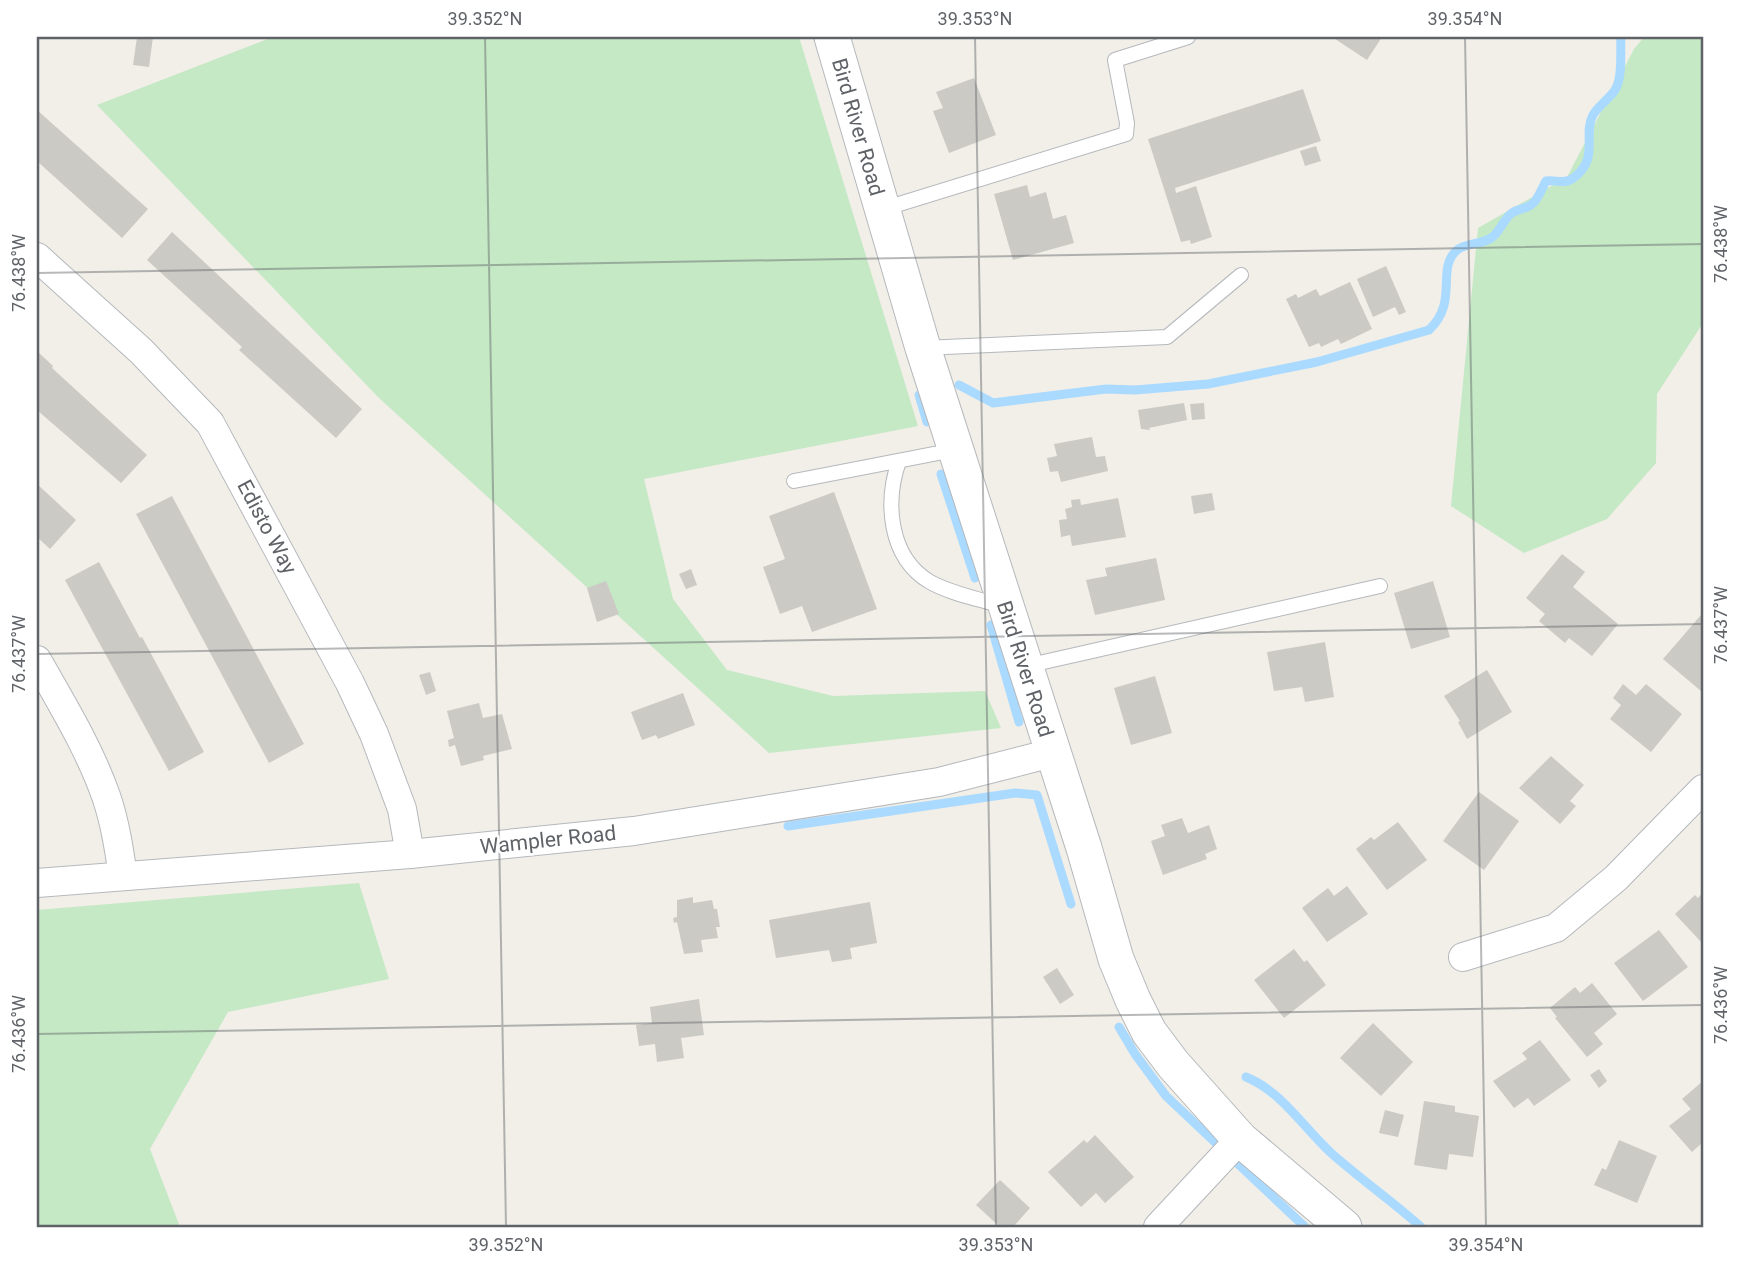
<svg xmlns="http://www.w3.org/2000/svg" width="1740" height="1264" font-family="Roboto,sans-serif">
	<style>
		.green { fill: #c5e8c5 }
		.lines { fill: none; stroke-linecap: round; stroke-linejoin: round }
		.stream { stroke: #aadaff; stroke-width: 9 }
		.building { fill: #cccac5 }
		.service-casing { stroke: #b5b8bc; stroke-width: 16 }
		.minor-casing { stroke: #b5b8bc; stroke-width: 30 }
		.tertiary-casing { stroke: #b5b8bc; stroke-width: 37 }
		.service { stroke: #fff; stroke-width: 14 }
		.minor { stroke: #fff; stroke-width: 28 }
		.tertiary { stroke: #fff; stroke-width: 35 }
		.ticks { fill: none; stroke: #5f6368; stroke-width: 2; stroke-opacity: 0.45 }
		.labels { text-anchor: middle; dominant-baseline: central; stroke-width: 5; stroke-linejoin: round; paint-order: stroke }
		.street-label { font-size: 21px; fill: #5f6368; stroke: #fff }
		.neatline { fill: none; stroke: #5f6368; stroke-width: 2.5 }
		.ticks-label { font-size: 18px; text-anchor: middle; fill: #5f6368 }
	</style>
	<rect width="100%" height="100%" fill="#f1efe8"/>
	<!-- green -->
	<g class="green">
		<polygon points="273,37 799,37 918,426 644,479 673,599 727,670 833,696 985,691 1001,728 769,753 379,398 97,105"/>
		<polygon points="1644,37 1703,37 1703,323 1657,394 1656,463 1607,519 1524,553 1451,506 1478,228 1567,177 1634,49"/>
		<polygon points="359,883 389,979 228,1012 150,1149 180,1227 37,1227 37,910"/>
	</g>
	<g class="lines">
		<!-- stream -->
		<g class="stream">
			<path d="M959,385L993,403L1106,389L1135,390L1208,384L1317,362L1429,330C1459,302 1436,270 1456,251C1466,242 1481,245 1491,238C1500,233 1503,219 1512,213C1517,209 1527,209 1532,204C1538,200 1542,188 1546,181C1555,179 1563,185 1572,179C1601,159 1582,135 1593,115C1598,106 1609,99 1615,90C1623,77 1620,52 1621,37"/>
			<polyline points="919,395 927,422"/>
			<polyline points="941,474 975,578"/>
			<polyline points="991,625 1019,722"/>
			<polyline points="788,826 1015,793 1037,795 1071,904"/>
			<polyline points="1119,1027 1135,1054 1166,1096 1305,1227"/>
			<path d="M1246,1077C1281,1091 1303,1127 1330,1152C1359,1178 1392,1201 1421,1227"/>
		</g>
	</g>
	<!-- building -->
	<g class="building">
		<polygon points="137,37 153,37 149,67 133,65"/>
		<polygon points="1332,37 1382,37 1367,60"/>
		<polygon points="974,78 996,135 949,153 933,111 943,108 936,92"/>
		<polygon points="1303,89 1321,141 1175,188 1176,193 1196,186 1212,237 1191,244 1190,240 1181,242 1148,139"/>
		<polygon points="37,110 148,209 122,238 37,161"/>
		<polygon points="1316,146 1321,161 1305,166 1300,151"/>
		<polygon points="1027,185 1030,197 1046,192 1053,219 1066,215 1074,243 1013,260 994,194"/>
		<polygon points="172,232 362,409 336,438 239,350 242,347 147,260"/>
		<polygon points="1386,266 1406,312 1399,315 1395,307 1373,317 1357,279"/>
		<polygon points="1350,282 1372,329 1341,344 1338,339 1321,347 1319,343 1309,347 1286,299 1296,294 1298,298 1316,289 1320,296"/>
		<polygon points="37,351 53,366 52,368 147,455 121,483 37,410"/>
		<polygon points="1184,403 1187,420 1149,428 1150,430 1141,429 1138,410"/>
		<polygon points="1204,403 1205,419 1192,420 1190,404"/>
		<polygon points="1092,437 1096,457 1105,456 1108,471 1061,482 1058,471 1050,472 1047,458 1057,456 1054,444"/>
		<polygon points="37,484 76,520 50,549 37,537"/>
		<polygon points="834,492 877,609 812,632 802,606 780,614 763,567 785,559 769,516"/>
		<polygon points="1212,493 1215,510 1194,514 1191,496"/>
		<polygon points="172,496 304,744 269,763 136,514"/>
		<polygon points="1118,498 1126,537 1072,546 1070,535 1061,537 1059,520 1067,519 1065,509 1072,507 1071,500 1080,499 1081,505"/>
		<polygon points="1562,554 1585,572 1573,587 1618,624 1592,656 1569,638 1565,643 1539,621 1545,614 1526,598"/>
		<polygon points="1156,558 1165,600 1095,615 1086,580 1107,576 1105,568"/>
		<polygon points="99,562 140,638 142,637 204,752 169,771 65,580"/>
		<polygon points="691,569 697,585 686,589 679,574"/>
		<polygon points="606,581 619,614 597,622 587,588"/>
		<polygon points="1433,581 1450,637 1411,649 1394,593"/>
		<polygon points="1701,615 1703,618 1703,688 1701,691 1663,659"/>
		<polygon points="1325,642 1334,697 1305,702 1302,687 1274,691 1267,652"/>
		<polygon points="1487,670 1512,712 1467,739 1458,722 1460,721 1444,696"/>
		<polygon points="430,672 436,691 426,695 419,675"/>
		<polygon points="1155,676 1172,733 1131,745 1114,688"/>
		<polygon points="1623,684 1636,695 1646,684 1682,714 1651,752 1610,719 1621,705 1613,698"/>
		<polygon points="683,693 695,725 658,739 656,735 642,740 631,712"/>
		<polygon points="479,703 483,718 502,714 512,749 483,756 484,760 461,766 455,745 449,747 448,740 454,738 447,711"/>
		<polygon points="1551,756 1584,785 1570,801 1576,806 1560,824 1519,788"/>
		<polygon points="1479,792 1519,821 1484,870 1443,841"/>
		<polygon points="1182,818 1188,833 1209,825 1217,849 1205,854 1207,859 1163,875 1151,841 1165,836 1161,825"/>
		<polygon points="1398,822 1427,860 1387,890 1356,849 1371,837 1374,840"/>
		<polygon points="1347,886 1368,914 1327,942 1302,908 1328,888 1334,896"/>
		<polygon points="1703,892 1703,944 1675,914 1695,895 1698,898"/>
		<polygon points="693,897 693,903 712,900 714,909 717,909 720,927 716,927 718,938 701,940 703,952 684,954 677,922 674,923 673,918 677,917 677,900"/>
		<polygon points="870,902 877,943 850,948 852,959 832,962 829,950 776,958 769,920"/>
		<polygon points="1659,930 1688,967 1643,1001 1614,963"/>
		<polygon points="1294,949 1304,962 1307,960 1326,985 1284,1018 1254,980"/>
		<polygon points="1057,968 1074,995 1060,1004 1043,977"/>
		<polygon points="1592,983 1617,1014 1594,1033 1603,1044 1587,1057 1555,1018 1557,1017 1550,1008 1575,987 1580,993"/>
		<polygon points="699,999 704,1035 681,1038 684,1058 657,1062 655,1044 639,1046 636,1025 652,1023 650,1007"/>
		<polygon points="1373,1023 1413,1062 1381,1096 1340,1058"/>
		<polygon points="1540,1040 1571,1080 1534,1106 1528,1098 1514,1108 1493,1081 1527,1059 1522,1053"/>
		<polygon points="1599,1069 1607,1081 1599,1088 1590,1075"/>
		<polygon points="1703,1081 1703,1142 1692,1152 1669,1126 1691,1109 1682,1099"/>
		<polygon points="1424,1101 1455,1106 1455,1112 1479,1116 1473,1157 1449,1154 1447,1170 1414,1165"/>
		<polygon points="1385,1110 1404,1115 1398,1137 1379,1133"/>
		<polygon points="1095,1135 1134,1177 1105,1203 1096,1193 1081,1207 1048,1172 1084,1140 1087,1143"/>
		<polygon points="1619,1140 1657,1156 1637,1203 1594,1185 1602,1168 1606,1170"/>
		<polygon points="1000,1180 1030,1208 1013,1227 1000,1227 976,1205"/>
	</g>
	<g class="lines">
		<!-- service casing -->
		<g class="service-casing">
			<g id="service">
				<polyline points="883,209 1126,134 1127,123 1115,60 1188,37"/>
				<polyline points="923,348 1167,337 1241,275"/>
				<path d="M899,461C885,501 888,557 930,582C952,594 979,599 1002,606"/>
				<polyline points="794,481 954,450"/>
				<polyline points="1026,666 1380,586"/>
			</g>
		</g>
		<!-- minor casing -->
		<g class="minor-casing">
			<g id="minor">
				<polyline points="37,257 141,351 210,423 350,683 374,734 402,809 410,854"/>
				<path d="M37,660C62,704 89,748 106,796C115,822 119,849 123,876"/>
				<polyline points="37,883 410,854 634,831 939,782 1052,753"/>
				<polyline points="1463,957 1556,928 1616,878 1703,789"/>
				<polyline points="1158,1227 1240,1139"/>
			</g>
		</g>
		<!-- tertiary casing -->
		<g class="tertiary-casing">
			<polyline id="tertiary" points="832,37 923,348 1084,848 1116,959 1133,1000 1149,1032 1173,1064 1240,1139 1344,1227"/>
		</g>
		<!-- service -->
		<use href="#service" class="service"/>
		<!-- minor -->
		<use href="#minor" class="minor"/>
		<!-- tertiary -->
		<use href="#tertiary" class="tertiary"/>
	</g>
	<!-- ticks -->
	<path class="ticks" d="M485,37L506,1227M975,37L996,1227M1465,37L1486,1227M37,273L1703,244M37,654L1703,624M37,1034L1703,1005"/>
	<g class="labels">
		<!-- street labels -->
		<g class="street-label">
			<text transform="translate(858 127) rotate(74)">Bird River Road</text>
			<text transform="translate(267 527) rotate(62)">Edisto Way</text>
			<text transform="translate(1025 669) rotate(72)">Bird River Road</text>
			<text transform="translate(548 840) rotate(-6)">Wampler Road</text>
		</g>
	</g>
	<!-- border -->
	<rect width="1740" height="1264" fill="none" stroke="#ffffff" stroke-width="77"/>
	<rect x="38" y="38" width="1664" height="1188" class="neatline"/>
	<g class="ticks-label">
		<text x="485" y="25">39.352°N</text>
		<text x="975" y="25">39.353°N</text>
		<text x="1465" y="25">39.354°N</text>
		<text transform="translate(1721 244) rotate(-90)" y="6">76.438°W</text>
		<text transform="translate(19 273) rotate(-90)" y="6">76.438°W</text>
		<text transform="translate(1721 625) rotate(-90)" y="6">76.437°W</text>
		<text transform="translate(19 654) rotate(-90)" y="6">76.437°W</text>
		<text transform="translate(1721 1005) rotate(-90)" y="6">76.436°W</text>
		<text transform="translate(19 1034) rotate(-90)" y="6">76.436°W</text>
		<text x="506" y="1251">39.352°N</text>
		<text x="996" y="1251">39.353°N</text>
		<text x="1486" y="1251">39.354°N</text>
	</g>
</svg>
